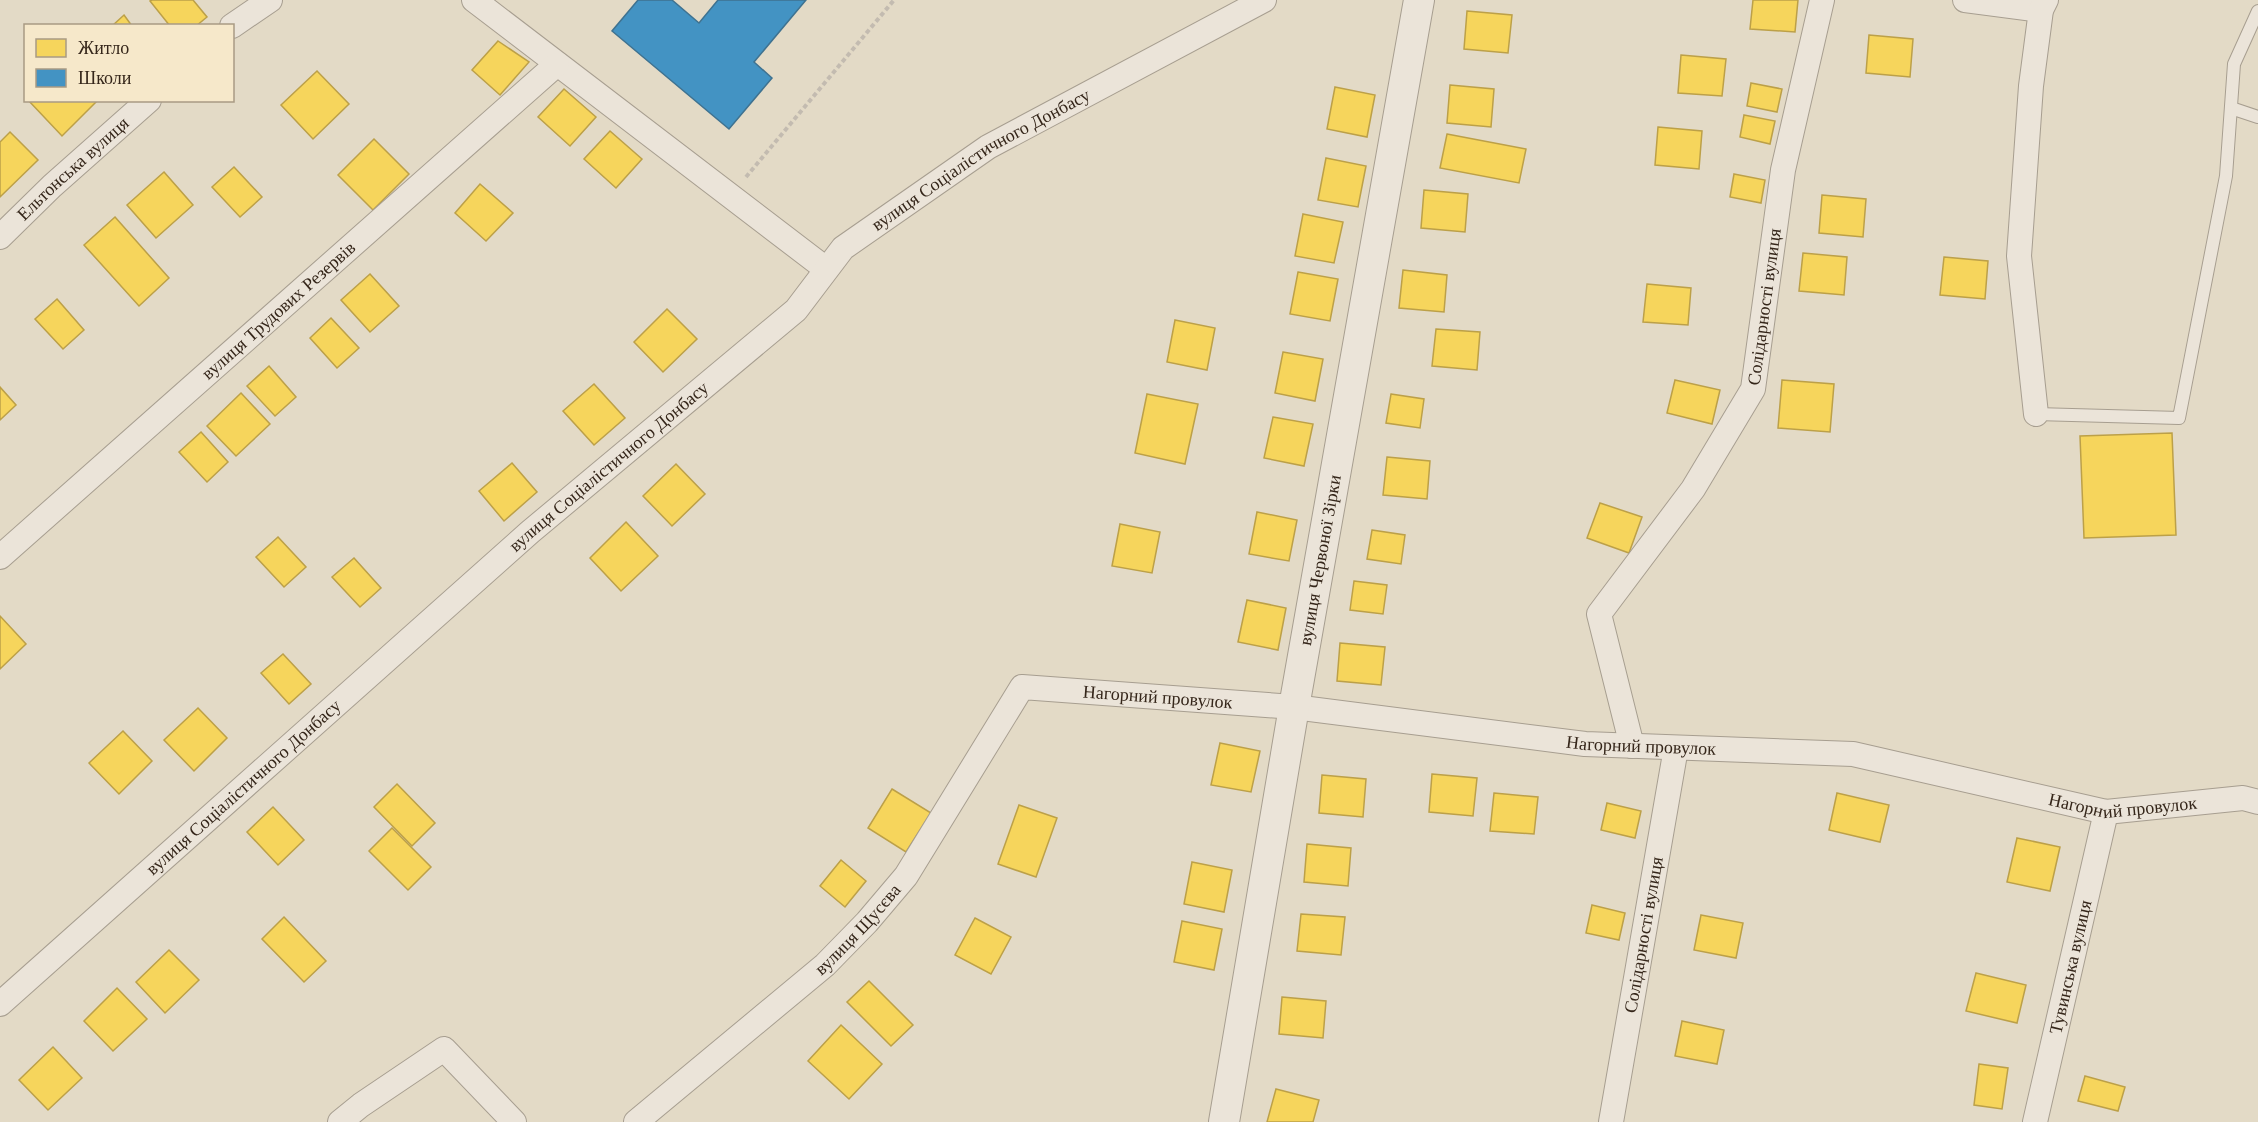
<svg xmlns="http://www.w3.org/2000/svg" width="2258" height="1122" font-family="Georgia,serif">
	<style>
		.homes { fill: #f6d55c; stroke: #bca048; stroke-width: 1.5 }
		.schools { fill: #4393c3; stroke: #3f7290; stroke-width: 1.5 }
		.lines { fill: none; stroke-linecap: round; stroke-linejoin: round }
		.service-casing { stroke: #a79e90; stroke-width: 14 }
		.minor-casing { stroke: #a79e90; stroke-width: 26 }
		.tertiary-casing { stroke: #a79e90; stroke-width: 32 }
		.path { stroke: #c3bbb0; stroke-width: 4; stroke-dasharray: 4.5 3; stroke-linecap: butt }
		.service { stroke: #ebe4d9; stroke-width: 12 }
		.minor { stroke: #ebe4d9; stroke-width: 24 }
		.tertiary { stroke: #ebe4d9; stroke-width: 30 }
		.labels { text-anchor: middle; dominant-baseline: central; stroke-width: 6; stroke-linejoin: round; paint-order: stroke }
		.street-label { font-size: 18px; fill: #35261a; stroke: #f6e8ca }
	</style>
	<rect width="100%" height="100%" fill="#e3dac6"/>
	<!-- homes -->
	<g class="homes">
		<polygon points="152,0 193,0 207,17 196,26 170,26 150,1"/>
		<polygon points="1753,0 1798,0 1795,32 1750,29"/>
		<polygon points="1467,11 1512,15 1508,53 1464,49"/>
		<polygon points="124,15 132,26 112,26"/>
		<polygon points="1869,35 1913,39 1910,77 1866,73"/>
		<polygon points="498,41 529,62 500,95 472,70"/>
		<polygon points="1681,55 1726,59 1722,96 1678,93"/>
		<polygon points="317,71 349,104 313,139 281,105"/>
		<polygon points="1751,83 1782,89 1777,112 1747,106"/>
		<polygon points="1450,85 1494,89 1491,127 1447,123"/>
		<polygon points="1335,87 1375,95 1367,137 1327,129"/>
		<polygon points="564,89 596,117 570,146 538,117"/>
		<polygon points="28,100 98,100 62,136"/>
		<polygon points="1744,115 1775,121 1770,144 1740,137"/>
		<polygon points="1658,127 1702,131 1699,169 1655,165"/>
		<polygon points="610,131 642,159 616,188 584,159"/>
		<polygon points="10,132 38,160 0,197 0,142"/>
		<polygon points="1447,134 1526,149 1519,183 1440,168"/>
		<polygon points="374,139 409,174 373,210 338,175"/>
		<polygon points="1326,158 1366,166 1358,207 1318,200"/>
		<polygon points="234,167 262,197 240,217 212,187"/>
		<polygon points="164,172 193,205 156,238 127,205"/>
		<polygon points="1734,174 1765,180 1761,203 1730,197"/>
		<polygon points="480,184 513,213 486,241 455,213"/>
		<polygon points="1424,190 1468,194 1465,232 1421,228"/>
		<polygon points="1822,195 1866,199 1863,237 1819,233"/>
		<polygon points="1303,214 1343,222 1334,263 1295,256"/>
		<polygon points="115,217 169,278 139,306 84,245"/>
		<polygon points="1803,253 1847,257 1844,295 1799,291"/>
		<polygon points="1944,257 1988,261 1985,299 1940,295"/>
		<polygon points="1403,270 1447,275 1444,312 1399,308"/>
		<polygon points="1298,272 1338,279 1330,321 1290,314"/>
		<polygon points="370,274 399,306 370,332 341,300"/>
		<polygon points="1647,284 1691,288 1688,325 1643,322"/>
		<polygon points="57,299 84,330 63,349 35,319"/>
		<polygon points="667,309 697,339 663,372 634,342"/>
		<polygon points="331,318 359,348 337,368 310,338"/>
		<polygon points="1175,320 1215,328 1207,370 1167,362"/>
		<polygon points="1436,329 1480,332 1477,370 1432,366"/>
		<polygon points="1283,352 1323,359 1315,401 1275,393"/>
		<polygon points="269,366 296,397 275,416 247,386"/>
		<polygon points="1675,380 1720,390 1712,424 1667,413"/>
		<polygon points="1782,380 1834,384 1830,432 1778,428"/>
		<polygon points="594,384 625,418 594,445 563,411"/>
		<polygon points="0,387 16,405 0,420"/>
		<polygon points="241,393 270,424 236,456 207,426"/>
		<polygon points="1147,394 1198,404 1185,464 1135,453"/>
		<polygon points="1391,394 1424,399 1420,428 1386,423"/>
		<polygon points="1273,417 1313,424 1304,466 1264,458"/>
		<polygon points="201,432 228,462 207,482 179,452"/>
		<polygon points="2172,433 2176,535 2084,538 2080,436"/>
		<polygon points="1387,457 1430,461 1427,499 1383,495"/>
		<polygon points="512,463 537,492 504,521 479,491"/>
		<polygon points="676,464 705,494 672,526 643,496"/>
		<polygon points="1600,503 1642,517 1629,553 1587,538"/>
		<polygon points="1257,512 1297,520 1289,561 1249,554"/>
		<polygon points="626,522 658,556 621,591 590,558"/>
		<polygon points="1120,524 1160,532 1152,573 1112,566"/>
		<polygon points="1372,530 1405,535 1401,564 1367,559"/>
		<polygon points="278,537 306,567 284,587 256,557"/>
		<polygon points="354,558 381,588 360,607 332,577"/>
		<polygon points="1354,581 1387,585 1383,614 1350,610"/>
		<polygon points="1247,600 1286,608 1278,650 1238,642"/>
		<polygon points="0,616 26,644 0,669"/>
		<polygon points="1340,643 1385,647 1381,685 1337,681"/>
		<polygon points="283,654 311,684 289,704 261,673"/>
		<polygon points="198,708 227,738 194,771 164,740"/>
		<polygon points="123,731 152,761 119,794 89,763"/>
		<polygon points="1220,743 1260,751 1251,792 1211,785"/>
		<polygon points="1432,774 1477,778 1473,816 1429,812"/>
		<polygon points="1322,775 1366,779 1363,817 1319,813"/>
		<polygon points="397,784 435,823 412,846 374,807"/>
		<polygon points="892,789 931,813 906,852 868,828"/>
		<polygon points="1494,793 1538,797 1534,834 1490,831"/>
		<polygon points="1837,793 1889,805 1880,842 1829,830"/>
		<polygon points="1607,803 1641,811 1635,838 1601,830"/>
		<polygon points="1019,805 1057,818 1036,877 998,864"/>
		<polygon points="273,807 304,840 278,865 247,832"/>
		<polygon points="392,828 431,867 408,890 369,851"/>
		<polygon points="2017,838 2060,847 2050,891 2007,882"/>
		<polygon points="1307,844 1351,848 1348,886 1304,882"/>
		<polygon points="841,860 866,881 845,907 820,886"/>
		<polygon points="1192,862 1232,870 1224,912 1184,904"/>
		<polygon points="1592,905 1625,913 1619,940 1586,933"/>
		<polygon points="1301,914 1345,917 1341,955 1297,951"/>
		<polygon points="1701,915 1743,923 1736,958 1694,950"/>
		<polygon points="284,917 326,961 304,982 262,939"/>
		<polygon points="975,918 1011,937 991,974 955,955"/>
		<polygon points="1182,921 1222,929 1214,970 1174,962"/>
		<polygon points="169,950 199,980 165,1013 136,982"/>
		<polygon points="1976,973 2026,985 2017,1023 1966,1011"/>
		<polygon points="869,981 913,1025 891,1046 847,1002"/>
		<polygon points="117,988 147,1019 113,1051 84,1021"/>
		<polygon points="1282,997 1326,1001 1323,1038 1279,1034"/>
		<polygon points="1682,1021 1724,1030 1717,1064 1675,1056"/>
		<polygon points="841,1025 882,1064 849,1099 808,1061"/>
		<polygon points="53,1047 82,1078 48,1110 19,1080"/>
		<polygon points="1979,1064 2008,1068 2002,1109 1974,1105"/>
		<polygon points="2085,1076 2125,1087 2118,1111 2078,1101"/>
		<polygon points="1276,1089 1319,1100 1313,1122 1267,1122"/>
	</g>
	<!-- schools -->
	<polygon class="schools" points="638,0 672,0 699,23 718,0 806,0 754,62 772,78 729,129 612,31"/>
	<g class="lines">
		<!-- service casing -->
		<g class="service-casing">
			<g id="service">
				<polyline points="2231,108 2258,117"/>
				<polyline points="2036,414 2179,418 2226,176 2234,64 2258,11"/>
			</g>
		</g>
		<!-- minor casing -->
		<g class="minor-casing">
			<g id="minor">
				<polyline points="474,0 826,269"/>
				<polyline points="1965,0 2041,10"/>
				<polyline points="232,26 270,0"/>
				<path id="s1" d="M0,237L52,186L149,100"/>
				<polyline points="2036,414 2019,256 2031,86 2041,10 2046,0"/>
				<path id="s2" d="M0,557L557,64"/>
				<path id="s3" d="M1632,746L1599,614L1693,489L1753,389L1783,170L1822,0"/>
				<path id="s4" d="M0,1004L530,532L796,310L843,248L988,147L1264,0"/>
				<polyline points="340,1122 361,1105 444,1049 514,1122"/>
				<path id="s5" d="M636,1122L825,965L867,922L906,876L1022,687L1294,707L1585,744L1853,754L2106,812L2243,798L2258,802"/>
				<path id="s6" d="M1611,1122L1676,748"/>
				<path id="s7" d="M2035,1122L2106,812"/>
			</g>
		</g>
		<!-- tertiary casing -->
		<g class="tertiary-casing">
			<g id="tertiary">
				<path id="s8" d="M1224,1122L1294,707L1419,0"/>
			</g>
		</g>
		<!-- path -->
		<polyline class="path" points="746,177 894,0"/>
		<!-- service -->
		<use href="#service" class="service"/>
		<!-- minor -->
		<use href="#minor" class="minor"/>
		<!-- tertiary -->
		<use href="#tertiary" class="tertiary"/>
	</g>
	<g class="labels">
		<!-- street labels -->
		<g class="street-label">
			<text stroke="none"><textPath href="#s4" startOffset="1298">вулиця Соціалістичного Донбасу</textPath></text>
			<text stroke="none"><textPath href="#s1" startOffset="100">Ельтонська вулиця</textPath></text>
			<text stroke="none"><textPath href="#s3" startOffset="492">Солідарності вулиця</textPath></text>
			<text stroke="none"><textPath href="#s2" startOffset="372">вулиця Трудових Резервів</textPath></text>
			<text stroke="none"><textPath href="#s4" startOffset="812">вулиця Соціалістичного Донбасу</textPath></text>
			<text stroke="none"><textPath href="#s8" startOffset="570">вулиця Червоної Зірки</textPath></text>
			<text stroke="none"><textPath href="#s5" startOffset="724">Нагорний провулок</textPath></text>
			<text stroke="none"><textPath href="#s5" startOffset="1210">Нагорний провулок</textPath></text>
			<text stroke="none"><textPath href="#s4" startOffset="326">вулиця Соціалістичного Донбасу</textPath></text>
			<text stroke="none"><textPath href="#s5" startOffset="1698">Нагорний провулок</textPath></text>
			<text stroke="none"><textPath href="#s5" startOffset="294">вулиця Щусєва</textPath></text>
			<text stroke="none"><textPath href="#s6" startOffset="190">Солідарності вулиця</textPath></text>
			<text stroke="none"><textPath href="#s7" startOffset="159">Тувинська вулиця</textPath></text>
		</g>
	</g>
	<!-- legend -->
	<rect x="24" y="24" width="210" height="78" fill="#f6e8ca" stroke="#a99a84" stroke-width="1.5"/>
	<rect x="36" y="39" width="30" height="18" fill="#f6d55c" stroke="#a99a84" stroke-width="1.5"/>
	<text x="78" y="54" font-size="18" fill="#35261a">Житло</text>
	<rect x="36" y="69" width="30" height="18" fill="#4393c3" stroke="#a99a84" stroke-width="1.5"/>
	<text x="78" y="84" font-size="18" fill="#35261a">Школи</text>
</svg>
